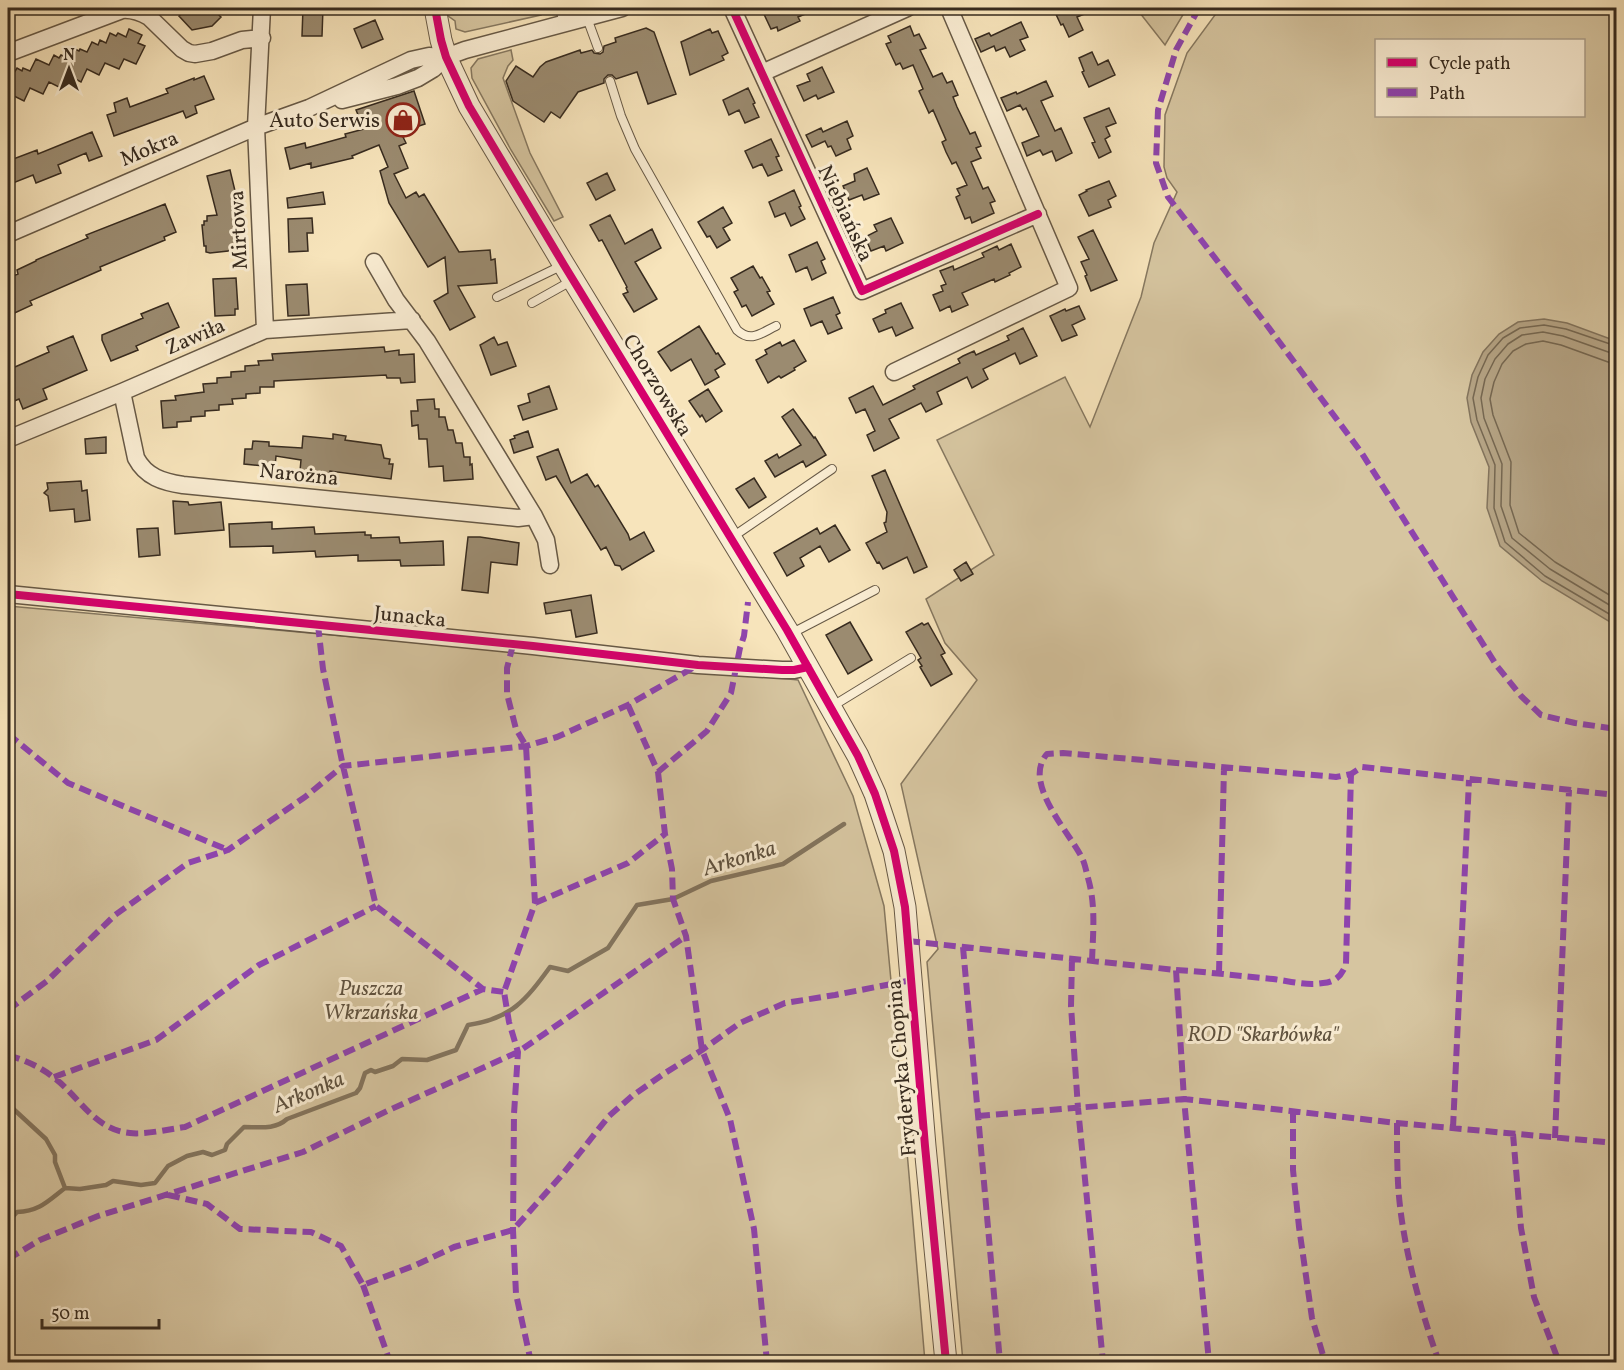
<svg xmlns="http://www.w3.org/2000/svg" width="1624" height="1370" viewBox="0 0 1624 1370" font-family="Vollkorn,serif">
<rect width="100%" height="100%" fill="#f7e4bb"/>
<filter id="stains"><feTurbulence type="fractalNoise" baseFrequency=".00333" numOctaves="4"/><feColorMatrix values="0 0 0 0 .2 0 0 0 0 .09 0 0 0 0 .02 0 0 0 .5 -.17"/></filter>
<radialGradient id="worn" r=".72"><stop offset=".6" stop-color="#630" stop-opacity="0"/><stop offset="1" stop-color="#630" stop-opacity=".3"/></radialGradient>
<path fill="#d6c5a0" stroke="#867860" stroke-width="1.5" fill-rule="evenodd" d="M443 8H544L545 11 541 15 465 32 456 29 455 21 444 13Z
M1136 8H1187L1165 45Z
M1219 8H1616V1362H963L927 962 938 949 901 784 977 680 945 643 926 599 994 555 937 440 1065 377 1090 427 1141 297 1154 243 1177 192 1167 178 1164 167 1165 115 1187 53 1218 11ZM1376 40H1584V116H1376Z
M511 50 513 60 508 66 503 78 530 153 563 217 554 221 511 150 472 78 471 68 478 59Z
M8 606 533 653 798 680 853 796 884 906 908 1163 925 1362H8Z"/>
<path fill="#b6a586" stroke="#83745d" stroke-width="1.5" d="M1544 319 1567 323 1616 341V628L1612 623 1542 581 1500 546 1487 508 1489 467 1471 422 1467 398 1472 375 1483 352 1499 334 1518 322Z"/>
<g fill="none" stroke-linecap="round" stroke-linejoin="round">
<path stroke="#766852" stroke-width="1.5" d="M1616 346 1566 329 1544 325 1520 328 1503 338 1488 355 1478 377 1473 398 1477 420 1495 465 1494 508 1505 542 1545 576 1616 618
M1616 354 1611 353 1563 336 1543 332 1522 335 1508 344 1495 359 1485 379 1481 398 1484 418 1502 464 1501 506 1512 538 1550 569 1616 609
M1616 363 1608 362 1561 345 1543 341 1526 344 1513 351 1502 364 1494 382 1490 399 1493 415 1511 462 1510 505 1519 533 1555 562 1616 599"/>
<path stroke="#83745d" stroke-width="4.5" d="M8 1104 46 1139 55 1155V1162L65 1188
M8 1222 17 1212C40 1211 48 1201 65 1188L80 1189 106 1185 113 1181 141 1185 155 1183 168 1166 187 1156 203 1152 212 1155 225 1150 227 1144 244 1127C259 1127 275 1130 287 1119L356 1093 360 1088 365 1073 371 1070 375 1072 393 1066 402 1059 427 1060 456 1050 468 1025C511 1019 526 1000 550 967L568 971 608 948 637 905 673 899 711 881 783 864 844 824"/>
</g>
<path fill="#9b8b70" stroke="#372b1f" stroke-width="1.5" d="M189 8H211L221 17 212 26 192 30 179 16Z
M303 8H323L322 36H302Z
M761 8H820L798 17 800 21 778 31 777 27 771 29Z
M1053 8H1099L1077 17 1083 30 1069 37 1063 24 1061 25Z
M375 20 383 39 362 48 354 29Z
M1021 22 1028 37 1020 40 1025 50 1010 57 1005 47 996 51 994 46 981 52 975 39 989 33 991 36Z
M910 26 914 36 919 34 926 48 920 50 933 77 942 73 947 83 952 81 958 95 953 97 957 107 970 134 975 132 981 146 976 148 981 158 971 162 983 189 988 187 995 201 990 203 994 213 972 223 970 217 965 219 956 197 960 195 957 189 967 185 956 162 952 164 946 152 942 142 946 140 933 110 929 113 919 91 923 89 913 65 903 69 900 63 896 65 886 44 891 42 888 36Z
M646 28 654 32 676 94 648 104 637 72 616 79 612 75H608L604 79V83L578 92 560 118 551 112 544 122 513 101 506 81 516 66 533 77 540 67 546 62 580 50 581 53 592 50 594 53 600 54 603 52 604 46 616 42 615 38Z
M129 29 142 35 138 43 145 46 136 64 124 59 119 69 105 63 99 75 87 69 81 82 68 75 61 88 49 82 43 94 30 88 24 101 8 93V76L11 78 17 68 22 71 23 68 30 71 36 59 49 65 54 55 59 58 61 55 68 58 73 48 79 51 80 49 87 52 92 42 98 45 100 40 106 43 110 33 116 36 118 33 126 37Z
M710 29 712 33 718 31 728 53 722 56 724 60 690 75 681 42Z
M1092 52 1098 65 1108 60 1115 75 1089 87 1082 72 1084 71 1079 58Z
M822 67 834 92 818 99 816 95 804 101 797 86 810 81 807 74Z
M204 76 214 99 195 106 197 113 186 118 183 111 114 136 107 115 116 112 114 103 127 98 130 107 168 93 166 89 194 78V80Z
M1046 81 1053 96 1041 101 1055 131 1061 128 1072 153 1056 161 1052 151 1043 155 1040 150 1027 156 1022 143 1039 136 1026 108 1023 110 1020 105 1007 111 1001 98 1016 92 1017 94Z
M748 88 755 103 753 104 759 117 745 123 739 110 729 115 723 100Z
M414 91 425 124 410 129 413 133 403 137 406 143 399 146 408 168 394 174 406 198 416 192 419 197 424 194 459 252 490 250 491 260 495 259 497 283 458 286 475 317 450 330 434 301 448 293 445 257 428 267 389 203 380 171 388 167 379 145 352 156 353 158 311 168V163L290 169 285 148 305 143 306 148 346 137 345 134 364 129 356 110Z
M1109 108 1116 123 1106 127 1110 136 1105 139 1111 152 1099 158 1092 143 1095 142 1084 118Z
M847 121 853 136 847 139 851 149 836 156 831 146 828 147 825 141 812 147 806 135 821 128 823 132Z
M92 132 102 156 89 161 86 153 58 165 61 173 36 183 33 175 8 185V161L37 150 38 154Z
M771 139 779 156 776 157 782 170 768 176 762 164 753 168 745 151Z
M867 168 879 194 864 200 862 195 849 200 843 186 855 181 854 174Z
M230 170 236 195 237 250 210 253 206 252V246H204L202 225H204V221H207V216L217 215 207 176Z
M607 173 615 190 596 200 587 183Z
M1109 181 1116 196 1108 200 1111 207 1089 216 1079 195 1087 191 1086 190Z
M794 190 801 206 799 207 805 219 791 226 785 213 775 217 769 202Z
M323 192 325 204 288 208 287 198Z
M165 204 176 232 164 237 165 240 100 267 101 270 30 301 32 305 8 316V278L18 274 17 270 36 261V260L88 238 86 235Z
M723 207 732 223 723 228 730 240 717 248 710 236 707 237 698 222Z
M610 215 625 244 652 229 661 248 635 262 657 299 634 312 623 294 628 292 626 288 627 287 602 240 599 241 590 225Z
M312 218 313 233H307L308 251 289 252 288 219Z
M891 218 903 243 886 251 884 246 871 251 865 237 877 231 874 225Z
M1093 230 1117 280 1091 291 1085 276 1087 275 1081 262 1089 259 1078 237Z
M817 242 825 259 821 261 826 273 812 280 807 267 796 272 789 255Z
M1011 244 1021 267 1009 273 1010 275 995 282 994 279 962 293 968 305 952 312 950 306 940 311 933 295 943 291 941 286 946 284 940 271 953 266 954 270 984 257 982 253 997 246 999 250Z
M753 266 760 278 762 277 770 291 767 292 774 304 752 316 746 305 742 307 738 299 734 292 738 290 731 278Z
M236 278 238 309H235V315L215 316 213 279Z
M307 284 309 315 288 316 286 285Z
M833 297 840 313 836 315 842 328 828 334 822 321 811 326 804 309Z
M168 303 179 327 136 346 138 350 111 361 102 340V335L143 318 141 314Z
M901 303 913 328 896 336 892 327 879 332 873 319 886 313 885 310Z
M1079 306 1085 319 1072 325 1077 335 1062 341 1050 316 1065 309 1066 311Z
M699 326 716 354 718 353 725 364 715 370 719 377 705 385 691 359 671 371 658 352Z
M1023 328 1037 356 1020 364 1015 353 983 369 988 379 972 388 967 377 937 392 942 404 926 412 921 403 889 419 899 438 874 451 867 435 875 431 865 409 856 413 849 398 873 386 883 405 915 389 913 386 960 363 958 359 963 356 974 351 976 355 1009 340 1007 336Z
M73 336 87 370 43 389 47 399 23 409 19 399 12 402 8 392V370L49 352 47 347Z
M494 337 498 345 507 342 516 366 491 375 480 345Z
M794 340 806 361 794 368 795 370 781 378 779 376 768 383 756 360 767 354 765 350 780 342 782 346Z
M384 347 385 352 399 350V355L414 354 415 382 401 383 400 378H387L386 375 274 381V387H260V393L246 394V398L232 399 233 404 219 405V410L205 411V416L191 417V421L177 422V427L163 428 161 401 176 400 175 396 204 392 203 384 217 383V378L231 377V372L245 371V366L259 365 258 361 273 360 272 354Z
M549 386 557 409 523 420 518 406 530 402 528 394Z
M708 389 722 411 706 422 702 415 700 417 689 401Z
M434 399 435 409H439V417H445L448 430H453L456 443H462L464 457H470V465L472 464 473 479 444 481 443 466 429 467 427 439H419L418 425 412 426 411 411H418L417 400Z
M793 409 814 438 815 437 826 455 806 467 803 461 775 477 765 461 777 454 779 458 801 445 782 417Z
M528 431 533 447 514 453 510 440 515 438 514 436Z
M333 434 346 436 345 440 381 445 384 458 390 459 389 464H393L391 479 330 471 329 474 300 471 301 460 276 456 275 467 244 464 245 449H252L253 441 269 442V446L302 448 303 436 333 439Z
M106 437V453L86 454 85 439Z
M558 449 571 483 587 474 595 487 598 485 628 534 630 540 644 532 654 551 622 570 620 566 615 565 606 547 601 550 556 476 546 480 537 457Z
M885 470 927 567 914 573 907 557 883 569 879 562 877 563 866 543 887 532 884 523 886 522 887 512 872 476Z
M754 478 766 497 749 508 736 489Z
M81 481 82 491 87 490 90 520 75 522 74 509 50 511 48 496 44 493 48 489 47 483Z
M173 501 188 502 189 505 221 502 224 530 175 534Z
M272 522V529L314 527 315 534 365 532V535H371V538L399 537 400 543 443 541 444 565 401 566 400 560 358 561V555L316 557 315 551 273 553V546L230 547 229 524Z
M835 525 850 550 829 562 820 546 800 558 804 566 787 576 774 553 817 528 820 534Z
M158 528 160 555 139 557 137 529Z
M468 537H480L519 543 517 565 491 562 488 593 462 590Z
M966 562 973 574 961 581 954 570Z
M591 595 597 633 576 637 571 610 546 614 544 603Z
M850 622 872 660 848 674 826 635Z
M922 623 924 625 928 623 945 653 941 655 952 674 931 686 920 667 922 666 918 660 921 658 906 632Z"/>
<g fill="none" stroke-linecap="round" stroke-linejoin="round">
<defs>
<path id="service" d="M559 8 565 23
M587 18 598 48
M610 81 621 116 635 149 737 330C751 343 761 333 776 326
M497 297 563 265
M532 303 573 280
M731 538 832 469
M798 630 875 590
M831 707 911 658"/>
<path id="minor" d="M262 8 256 127 265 330
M732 8 862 291 1038 214
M8 53 122 10C132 9 140 12 149 17L182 49 189 53 195 54 212 51 242 40 262 38
M762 73 907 8
M342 100 397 86 418 78 433 69 446 57 465 50 622 8
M8 234 256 127 309 108 411 60 429 56 446 57
M374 262 396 300 427 341 534 516 546 540 550 565
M894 372 1069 288 949 8
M122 392 136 458C146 477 163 482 183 485L518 518 534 516
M8 439 122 392 265 330 412 320
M8 594 533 646 698 665 782 670H794L808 667"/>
<path id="tertiary" d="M435 8 441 40 446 57 469 106 564 265 787 630 858 756 875 794 894 851 905 907 925 1146 946 1362"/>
</defs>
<use href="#service" stroke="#675946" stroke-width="10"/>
<use href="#minor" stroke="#675946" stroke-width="19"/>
<use href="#tertiary" stroke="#675946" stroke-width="23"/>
<use href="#service" stroke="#faedd3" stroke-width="8"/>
<use href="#minor" stroke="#faedd3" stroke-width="16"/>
<use href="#tertiary" stroke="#faedd3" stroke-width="21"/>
<path stroke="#8e44ad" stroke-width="6" stroke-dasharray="12 6" stroke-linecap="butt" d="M1199 8 1176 50 1158 110 1156 163 1168 197 1266 324 1361 452 1497 666 1521 696 1541 715 1575 723 1616 729
M318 625 323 669 343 766 376 906 483 989
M513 645 507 668V694L516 729 526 746 535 903 504 992 509 1022 518 1052 514 1114 513 1230 516 1294 531 1362
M628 705 658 772 665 834 672 869 673 899 686 936 702 1050 730 1119 754 1229 767 1362
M8 734 68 783 228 850
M658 772 707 731 731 693 740 648 744 636 748 602
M535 903 628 863 665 834
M908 941 1176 970 1184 1099 1397 1123 1616 1143
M963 947 1000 1362
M1072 959 1071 1006 1078 1108 1103 1362
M1092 961C1093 932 1096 906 1088 878 1086 871 1085 863 1081 856 1068 831 1022 782 1047 754L1063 753 1336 777 1351 774 1362 767 1616 795
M1176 970C1208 972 1240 976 1273 979 1289 981 1307 986 1323 983 1336 982 1342 975 1346 964L1351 774
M1219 973 1224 768
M8 1010 47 981 115 915 188 863 228 850 305 797 343 766 526 746 557 737 628 705 696 666
M8 1055C24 1060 39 1066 53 1077 79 1096 94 1130 130 1133 143 1135 171 1129 185 1127L483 989 504 992
M54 1077 156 1040 259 965 376 906
M1293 1111V1170L1299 1227 1312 1318 1325 1362
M978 1116 1184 1099 1209 1362
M1397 1123C1397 1143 1397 1163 1398 1183 1401 1240 1420 1309 1439 1362
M1453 1128 1469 780
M1513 1134 1521 1228 1534 1297 1559 1362
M1555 1138 1569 790
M168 1195 207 1204 240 1229 311 1232 341 1246 363 1285 416 1265 454 1247 513 1230 562 1175 609 1116 632 1096 665 1073 702 1050 740 1023 785 1003 835 995 912 980
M8 1259 40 1240 98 1216 303 1152 387 1111 518 1052 686 936
M363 1285 390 1362"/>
<defs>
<path id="cycleway" d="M435 8 441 40 446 57 469 106 564 265 787 630 858 756 875 794 894 851 905 907 925 1146 946 1362
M732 8 862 291 1038 214
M8 594 533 646 698 665 782 670H794L808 667"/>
</defs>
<use href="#cycleway" stroke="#faedd3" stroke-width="11"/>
<use href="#cycleway" stroke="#d6006c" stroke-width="8"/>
</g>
<defs>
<symbol id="shop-ring" viewBox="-11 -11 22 22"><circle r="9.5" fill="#faedd3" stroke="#8f2418" stroke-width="1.5"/><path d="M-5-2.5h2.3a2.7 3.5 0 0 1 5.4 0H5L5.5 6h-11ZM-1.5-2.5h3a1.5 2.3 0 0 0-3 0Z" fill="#8f2418"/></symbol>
</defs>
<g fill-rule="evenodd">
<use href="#shop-ring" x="384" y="101" width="38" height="38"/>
</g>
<g text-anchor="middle" stroke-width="6" stroke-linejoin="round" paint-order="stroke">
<g font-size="21" fill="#372b1f" stroke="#faedd3" text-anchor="end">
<text x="380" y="127">Auto Serwis</text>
</g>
<g font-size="21" fill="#372b1f" stroke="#faedd3">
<text transform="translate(149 148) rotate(-23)" y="7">Mokra</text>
<text transform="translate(846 213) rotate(65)" y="7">Niebiańska</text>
<text transform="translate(238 230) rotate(-93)" y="7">Mirtowa</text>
<text transform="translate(195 336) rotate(-23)" y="7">Zawiła</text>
<text transform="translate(658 385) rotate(59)" y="7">Chorzowska</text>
<text transform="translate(299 474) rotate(6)" y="7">Narożna</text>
<text transform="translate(410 616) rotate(6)" y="7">Junacka</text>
<text transform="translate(901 1068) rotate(-95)" y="7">Fryderyka Chopina</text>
</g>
<g font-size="21" font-style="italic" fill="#5f523f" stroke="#faedd3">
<text x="371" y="995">Puszcza<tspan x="371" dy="24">Wkrzańska</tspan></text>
<text x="1263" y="1041">ROD "Skarbówka"</text>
</g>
<g font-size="22" font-style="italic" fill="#5d503e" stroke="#faedd3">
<text transform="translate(739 857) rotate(-17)" y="8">Arkonka</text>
<text transform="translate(308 1091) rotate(-23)" y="8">Arkonka</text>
</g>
</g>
<rect width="1624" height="1370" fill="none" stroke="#f7e4bb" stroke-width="30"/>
<rect x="9" y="9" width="1606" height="1352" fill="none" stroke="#372b1f" stroke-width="3"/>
<rect x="15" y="15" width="1594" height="1340" fill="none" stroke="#372b1f" stroke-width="1.5"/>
<rect x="1375" y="39" width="210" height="78" fill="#faedd3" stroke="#ac9f8b" stroke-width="1.5"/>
<rect x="1387" y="58" width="30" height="9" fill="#d6006c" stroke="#ac9f8b" stroke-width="1.5"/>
<text x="1429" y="69" font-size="18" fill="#372b1f">Cycle path</text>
<rect x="1387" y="88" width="30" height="9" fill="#8e44ad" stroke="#ac9f8b" stroke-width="1.5"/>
<text x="1429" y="99" font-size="18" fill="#372b1f">Path</text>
<g transform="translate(69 69)" stroke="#faedd3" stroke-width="4.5" paint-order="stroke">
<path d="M0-4.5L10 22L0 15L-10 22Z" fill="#372b1f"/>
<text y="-9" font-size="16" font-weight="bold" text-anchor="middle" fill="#372b1f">N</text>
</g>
<path d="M42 1319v9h117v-9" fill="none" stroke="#372b1f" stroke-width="3"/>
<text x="51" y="1319" font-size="18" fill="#372b1f" stroke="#faedd3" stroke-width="4.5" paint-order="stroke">50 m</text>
<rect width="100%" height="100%" filter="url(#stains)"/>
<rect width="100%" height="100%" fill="url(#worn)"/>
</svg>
